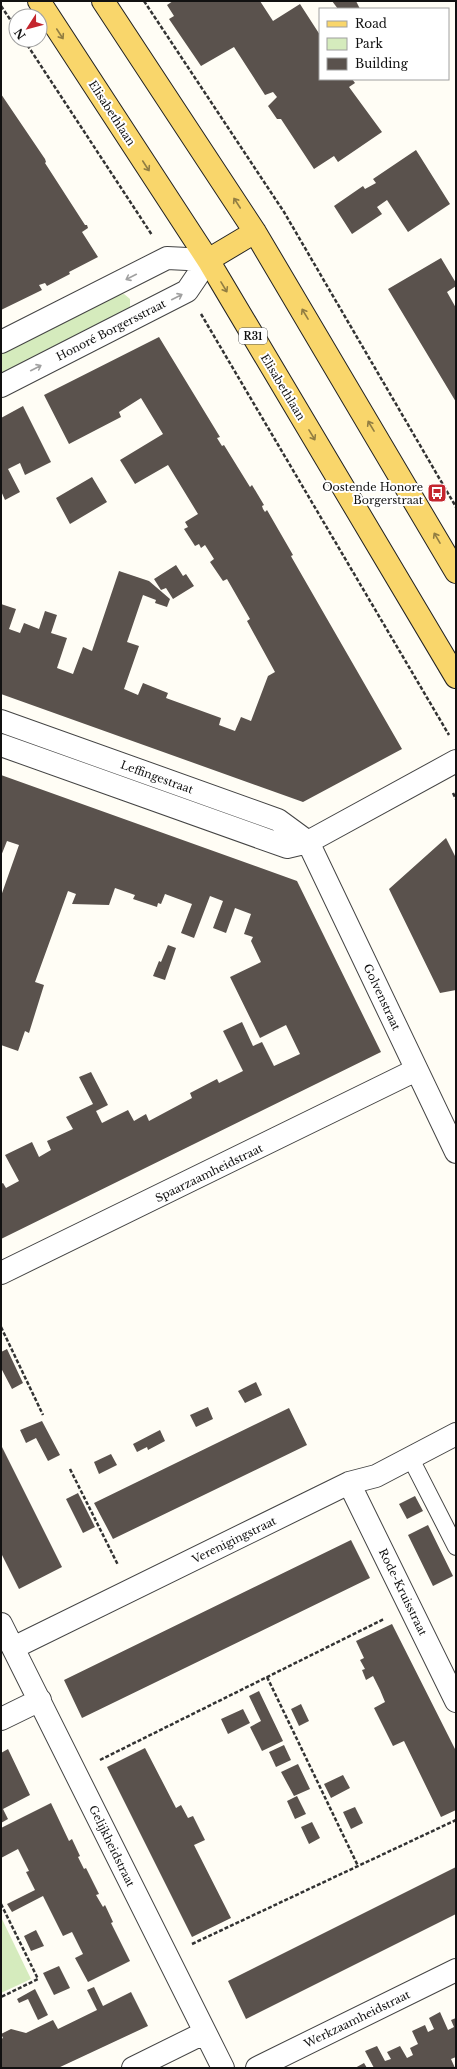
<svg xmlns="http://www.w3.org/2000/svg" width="457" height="2069" viewBox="0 0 457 2069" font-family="'Libre Baskerville',serif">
<rect width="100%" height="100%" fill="#fffdf5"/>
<path fill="#d5ebbd" d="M124 294 130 299V308L1 375V354L117 295Z
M1 1917 31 1979 1 1993Z"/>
<path fill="#5a524d" d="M173 1H260L273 21 300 4 320 35V79H352L355 83 349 87 382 132 338 162 334 156 314 169 281 119H277L268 106 277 97 273 92 265 95 234 47 201 66 169 19 174 16 167 5Z
M332 1H356L360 9H338Z
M1 94 45 159 46 162 45 163 85 225H87L88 228 82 232 98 257 69 272 70 274 47 286 45 283 39 285 42 290 1 310Z
M416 150 450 204 408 232 387 200 377 207 382 214 352 234 334 206 363 186 365 189 376 183 373 179Z
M441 258 456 283V286L447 292 456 308V402L388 289Z
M159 337 220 437 217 438 222 446 224 445 250 487 252 485 264 505 262 506 263 509 265 512 267 510 293 555 291 556 292 558 402 749 303 802 1 694V604L16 609 9 629 20 633 24 623 39 629 45 611 57 615 51 633 67 638 57 668 73 674 83 647 92 651 119 571 149 581 170 599 167 607 155 603 156 600 143 595 127 642 139 646 124 689 138 695 143 683 168 693 166 698 221 718 219 725 235 731 241 717 251 721 268 676 275 672 247 621 250 619 227 579 223 581 210 562 214 559 205 545 201 548 199 544 195 546 184 529 188 527 185 522 198 514 168 465 135 484 120 460 163 434 141 398 119 412 121 417 69 444 44 395Z
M23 406 51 462 25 475 20 463 8 469 20 492 5 500 1 491V418Z
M92 477 107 502 70 524 56 498Z
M176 565 183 576 186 574 194 586 173 599 166 588 161 590 154 579Z
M1 775 297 881 381 1052 1 1239V1184L3 1183 6 1188 19 1181 5 1155 32 1142 39 1157 51 1150 47 1141 73 1129 66 1117 93 1104 79 1077 91 1072 108 1105 96 1111 102 1123 128 1110 134 1121 146 1114 149 1121 192 1098 190 1093 217 1079 219 1083 243 1071 223 1031 242 1022 253 1046 262 1042 274 1066 300 1054 286 1025 260 1038 230 977 261 962 251 941 253 937 244 934 251 914 235 908 226 933 213 928 223 901 210 896 194 938 181 933 192 904 165 894 161 904 158 903 157 907 133 899 135 895 115 888 109 905 72 904 76 894 68 891 35 982 44 985 29 1033 25 1031 18 1051 1 1045V896L19 845 7 841 1 856Z
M446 838 456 858V990L440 993 389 889Z
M168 945 176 948 165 980 153 976 159 961 161 962Z
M7 1349 23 1383 12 1389 1 1368V1352Z
M256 1382 262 1395 245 1403 238 1391Z
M208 1407 213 1419 196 1427 190 1415Z
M289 1408 307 1445 113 1539 94 1503Z
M42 1421 60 1455 48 1461 36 1438 26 1443 20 1430Z
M160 1430 165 1441 148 1450 147 1447 137 1452 133 1444Z
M1 1445 62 1567 19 1589 1 1553Z
M111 1454 117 1465 99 1474 94 1462Z
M78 1493 95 1527 83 1533 66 1499Z
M415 1496 423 1511 407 1519 399 1504Z
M428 1525 453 1576 433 1586 408 1535Z
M351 1540 370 1578 82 1718 64 1680Z
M392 1624 456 1751V1810L441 1817 404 1741 393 1746 374 1708 385 1702 380 1690 373 1676 366 1680 362 1670 365 1669 360 1660 364 1658 356 1641Z
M259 1691 283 1741 262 1751 250 1727 261 1721 249 1696Z
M301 1704 309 1721 299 1726 291 1709Z
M243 1709 250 1723 228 1734 221 1719Z
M284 1745 291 1760 276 1767 269 1752Z
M145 1748 176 1808 181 1805 188 1818 193 1816 205 1840 194 1845 231 1918 192 1937 107 1767Z
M8 1749 30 1795 3 1809 8 1819 1 1823V1753Z
M298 1764 310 1789 294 1796 281 1772Z
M343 1775 350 1788 331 1798 324 1784Z
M297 1796 306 1814 295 1819 287 1801Z
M51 1803 69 1841 72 1839 80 1856 78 1857 84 1869 86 1868 99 1894 96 1895 103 1907 105 1905 113 1922 111 1923 130 1961 88 1982 75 1958 83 1954 72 1932 63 1936 43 1896 12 1912 7 1904 35 1890 26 1872 29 1871 18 1849 1 1858V1828Z
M355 1807 363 1823 351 1829 343 1812Z
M312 1822 320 1838 309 1844 301 1827Z
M456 1867V1914L246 2019 228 1981Z
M36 1930 44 1946 31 1951 24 1936Z
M59 1966 70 1988 54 1995 43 1973Z
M94 1987 103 2006 131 1992 148 2026 58 2068H1V2039L3 2038 1 2034 11 2029 26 2033 53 2020 58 2029 97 2010 87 1990Z
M35 1989 48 2015 38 2020 28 1999 19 2003 17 1999Z
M440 2012 448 2030 454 2027 451 2020 456 2018V2057L451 2059 455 2068H374L365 2051 377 2046 385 2061 391 2059 387 2052 400 2046 407 2058 413 2055 410 2048 418 2044 412 2031 425 2025 428 2032 434 2029 429 2018Z
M364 2063 367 2068H355Z"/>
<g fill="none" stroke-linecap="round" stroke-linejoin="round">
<defs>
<path id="lane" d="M411 1459 456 1547"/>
<path id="street" d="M1 342 167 258 208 260
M1 386 187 291 208 260
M1 721 278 820 308 842 287 847 1 745
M456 761 308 842 456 1152
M1 1273 416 1070
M349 1483 456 1701
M1 1624 223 2068
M13 1648 349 1483 376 1476 456 1434
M1 1719 40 1700
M133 2068 204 2033
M257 2068 456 1970"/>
<path id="primary" d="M39 1 208 260 456 677
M103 1 255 232 456 572
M208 260 255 232"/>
</defs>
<use href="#lane" stroke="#444" stroke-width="18"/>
<use href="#street" stroke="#444" stroke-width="24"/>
<use href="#primary" stroke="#222" stroke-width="24"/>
<path stroke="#333" stroke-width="2.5" stroke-dasharray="4 2" stroke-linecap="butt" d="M144 1 284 212 456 507
M1 6 16 28
M24 40 152 235
M201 314 449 735
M453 793 456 799
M1 1327 43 1415
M70 1469 118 1565
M267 1677 358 1866
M100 1760 384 1619
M1 1904 38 1979 1 1997
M192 1944 456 1820"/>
<use href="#lane" stroke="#fff" stroke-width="16"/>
<use href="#street" stroke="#fff" stroke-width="22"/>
<use href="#primary" stroke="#f9d66b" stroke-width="22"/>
</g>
<defs><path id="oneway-shaft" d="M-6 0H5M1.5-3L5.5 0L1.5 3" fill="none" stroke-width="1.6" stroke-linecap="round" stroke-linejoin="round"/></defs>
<g stroke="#917d42">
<use href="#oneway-shaft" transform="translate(60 34) rotate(57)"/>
<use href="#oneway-shaft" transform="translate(146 166) rotate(57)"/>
<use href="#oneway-shaft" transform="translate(237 203) rotate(-123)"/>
<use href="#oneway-shaft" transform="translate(224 287) rotate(59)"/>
<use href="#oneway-shaft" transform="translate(305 314) rotate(-121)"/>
<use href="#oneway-shaft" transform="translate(371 426) rotate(-121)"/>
<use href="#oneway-shaft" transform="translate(312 435) rotate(59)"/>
<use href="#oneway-shaft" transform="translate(437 538) rotate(-120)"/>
</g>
<g stroke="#a0a0a0">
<use href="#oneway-shaft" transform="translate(131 277) rotate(153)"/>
<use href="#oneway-shaft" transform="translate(177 297) rotate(-27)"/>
<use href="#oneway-shaft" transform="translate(36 368) rotate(-27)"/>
</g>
<defs>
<symbol id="bus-square" viewBox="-11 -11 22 22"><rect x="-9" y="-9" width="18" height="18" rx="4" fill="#c4262e" stroke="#fff"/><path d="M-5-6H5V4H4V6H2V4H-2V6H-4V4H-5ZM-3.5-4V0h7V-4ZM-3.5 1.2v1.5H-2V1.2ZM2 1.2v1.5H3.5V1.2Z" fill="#fff"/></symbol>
</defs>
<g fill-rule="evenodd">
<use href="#bus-square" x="426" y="482" width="22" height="22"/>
</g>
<g text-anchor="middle" stroke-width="4" stroke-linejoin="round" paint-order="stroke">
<rect fill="#fff" stroke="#585858" stroke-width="1" x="239" y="328" width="28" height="16" rx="3"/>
<g font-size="10" font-weight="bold" fill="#111">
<text x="253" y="340">R31</text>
</g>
<g font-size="11" fill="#111" stroke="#fff">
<text transform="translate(112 113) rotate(57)" y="4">Elisabethlaan</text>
<text transform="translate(111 330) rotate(-27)" y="4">Honoré Borgersstraat</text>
<text transform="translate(283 387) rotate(59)" y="4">Elisabethlaan</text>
<text transform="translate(157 777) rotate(20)" y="4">Leffingestraat</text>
<text transform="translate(382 997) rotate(65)" y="4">Golvenstraat</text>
<text transform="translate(209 1173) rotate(-26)" y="4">Spaarzaamheidstraat</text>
<text transform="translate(234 1540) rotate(-26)" y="4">Verenigingstraat</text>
<text transform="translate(403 1592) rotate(64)" y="4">Rode-Kruisstraat</text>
<text transform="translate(112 1846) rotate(64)" y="4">Gelijkheidstraat</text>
<text transform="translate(357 2019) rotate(-26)" y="4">Werkzaamheidstraat</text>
</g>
<g font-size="11" fill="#111" stroke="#fff" text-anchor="end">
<text x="423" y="491">Oostende Honore<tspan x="423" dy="13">Borgerstraat</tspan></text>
</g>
</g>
<rect width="457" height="2069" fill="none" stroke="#111111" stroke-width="4"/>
<rect x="319" y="8" width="130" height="72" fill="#ffffff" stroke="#a0a0a0"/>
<rect x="327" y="21" width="20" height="6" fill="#f9d66b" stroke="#a0a0a0"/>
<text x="355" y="28" font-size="12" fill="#111111">Road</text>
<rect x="327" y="38" width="20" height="12" fill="#d5ebbd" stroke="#a0a0a0"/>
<text x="355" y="48" font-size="12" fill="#111111">Park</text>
<rect x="327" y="58" width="20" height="12" fill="#5a524d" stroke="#a0a0a0"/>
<text x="355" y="68" font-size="12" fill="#111111">Building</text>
<g transform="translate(28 28) rotate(234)"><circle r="19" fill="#ffffff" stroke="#a0a0a0"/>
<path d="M0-3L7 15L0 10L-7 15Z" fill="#c4262e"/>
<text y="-6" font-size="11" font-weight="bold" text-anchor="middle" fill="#111111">N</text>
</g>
</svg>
